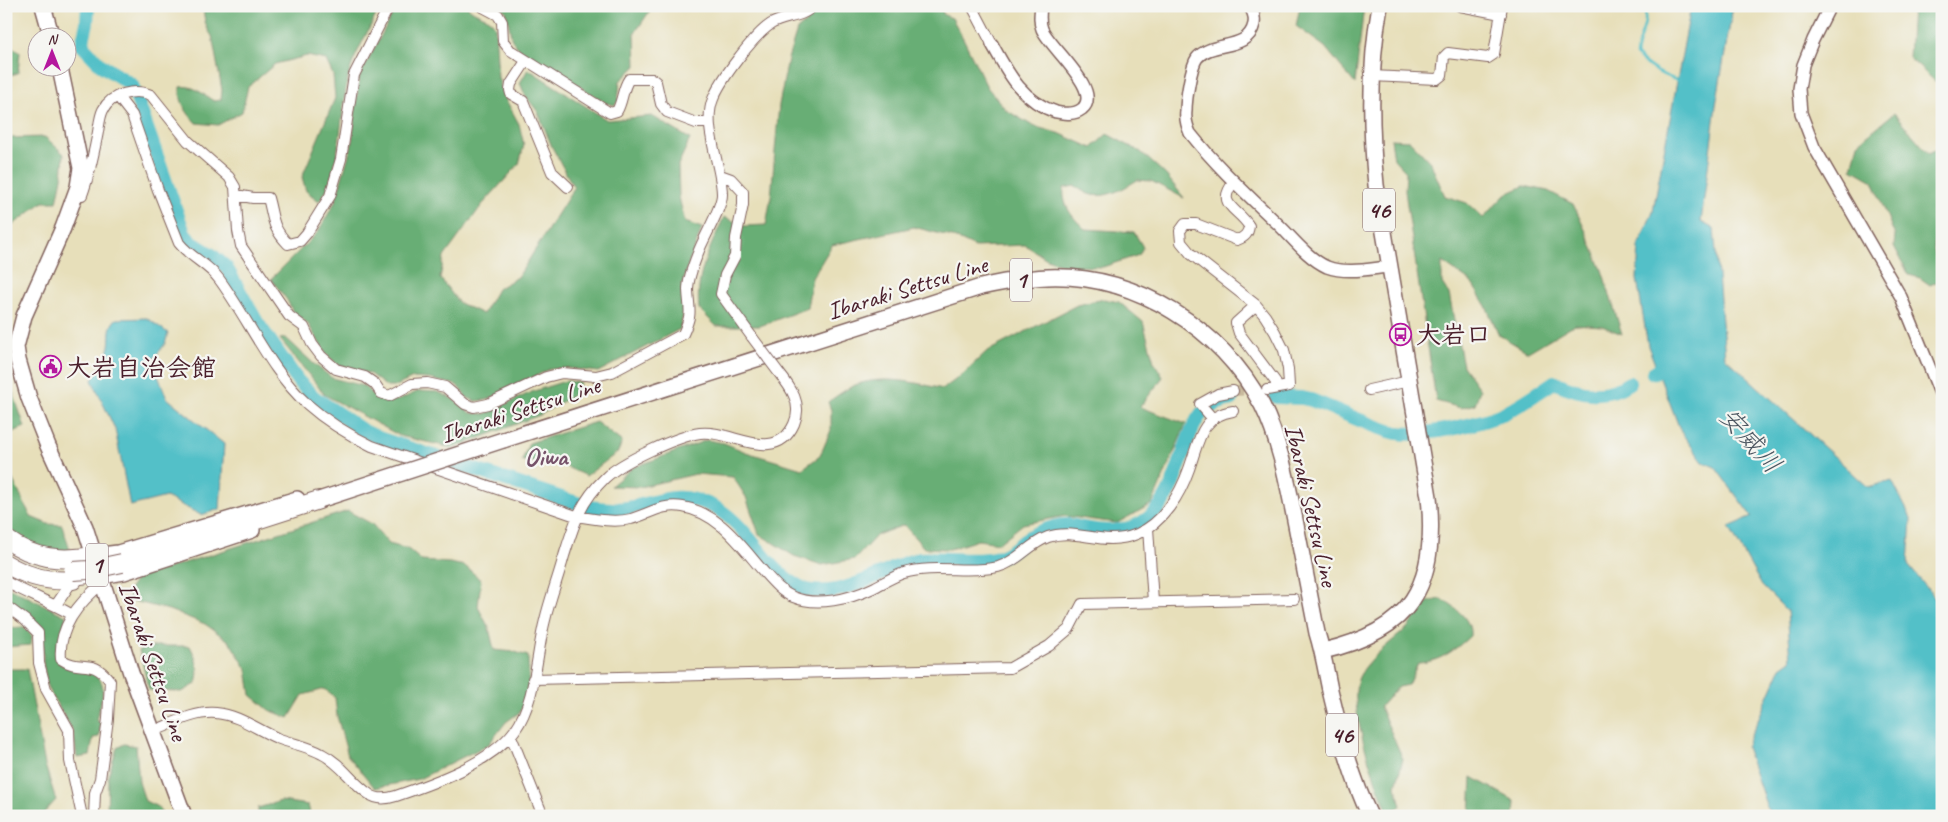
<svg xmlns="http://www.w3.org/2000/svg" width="1948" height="822" viewBox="0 0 1948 822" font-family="Caveat,'Klee One',sans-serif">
<rect width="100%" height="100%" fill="#f6f6f2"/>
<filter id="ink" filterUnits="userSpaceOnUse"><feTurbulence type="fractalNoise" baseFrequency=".02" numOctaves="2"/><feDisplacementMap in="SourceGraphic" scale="10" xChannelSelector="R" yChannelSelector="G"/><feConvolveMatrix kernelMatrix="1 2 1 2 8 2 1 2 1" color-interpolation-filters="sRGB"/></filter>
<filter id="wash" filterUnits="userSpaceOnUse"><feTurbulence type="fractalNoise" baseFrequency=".0096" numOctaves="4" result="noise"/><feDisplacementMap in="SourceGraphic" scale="20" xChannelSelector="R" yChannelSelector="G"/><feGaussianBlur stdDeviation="1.12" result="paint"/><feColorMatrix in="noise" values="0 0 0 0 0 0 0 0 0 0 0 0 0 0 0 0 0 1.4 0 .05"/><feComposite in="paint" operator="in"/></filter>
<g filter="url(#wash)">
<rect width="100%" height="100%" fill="#e7dfba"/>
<path fill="#68ae74" stroke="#596650" d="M203 6H364L376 15C368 32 351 61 348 78 341 107 340 182 319 201L306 191 302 177 335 98 333 75 326 60 307 56 275 64 248 87 242 112 218 125 196 123C186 112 179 102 180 87 194 84 203 95 214 101L221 100 222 90 212 36C205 27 204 18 203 6Z
M401 6H467C475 16 488 14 495 26L498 78 505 98 519 124 524 145 519 164 482 205 444 257 440 278 459 303 483 314 497 289 518 277 574 188 552 147 538 112 525 95 520 83 528 69 607 120 652 116 690 139 678 165 679 197 685 222 702 228 686 271 682 289 686 303 680 329 598 372 567 368 550 369 487 400 475 401 466 397 457 385 429 379 413 378 394 387H387L370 374 338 365 326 354 308 324 293 312 287 300 271 279 318 232 335 202 352 144 359 77 392 15Z
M498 6H653L635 33 636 66 620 81 618 101 615 105 606 103 518 48 512 40 506 11Z
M825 6H940L944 15 952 18 964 40 987 87 1006 110 1033 126 1061 134 1092 148 1107 134 1141 152 1166 175 1184 198 1151 181 1137 180C1125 188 1108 198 1092 195 1086 194 1080 189 1075 186L1064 188C1062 206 1073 218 1085 229L1134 232 1143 247 1139 255 1103 267 1066 266 1047 259 1025 245 975 247 956 238 914 227 832 245 812 278 807 308 760 326H716L699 309C695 275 710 248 724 217L745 226 766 225 771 197 779 105 788 59 797 30Z
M1300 6H1364L1355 84 1325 47 1296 26Z
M1912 6H1942V83H1937L1909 58Z
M6 44 20 52 18 73 6 76Z
M1894 113 1929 154 1942 146V222C1933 238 1929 251 1942 265V280L1930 285 1920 278 1909 275 1894 246 1895 236 1873 181 1852 169 1858 143Z
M45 137 64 154 62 178 57 202H43L9 228 6 227V138Z
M1391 139 1409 140 1430 162 1445 196 1467 203 1483 218 1506 194 1524 186 1548 191 1573 204 1587 234 1602 270 1622 334 1602 326 1575 324 1528 352 1499 335 1486 306 1471 282 1442 262V283L1449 294 1463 366 1480 390 1475 404 1461 408 1436 401 1405 191 1406 172 1394 159Z
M1104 299 1119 302 1143 322 1154 362 1163 377 1140 407 1186 424 1152 504 1117 523 1065 516 1023 524 999 543 978 540 950 549 924 548 904 525 877 535 855 559 822 565 794 556 759 534 746 497 733 477 696 474 640 487 611 486 632 468 707 440 724 443 746 452 802 469 820 456 831 430V410L828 402C837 396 848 387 858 384 886 375 917 383 943 389L963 374 986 352 1077 305Z
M286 338 314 364 332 378 364 386 373 395 388 401 399 400 419 391 438 392 453 399 471 413 484 414 534 391 565 381 580 382 577 393 540 415 453 448 400 436 325 395 280 339Z
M6 373 25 427 6 435Z
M596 422 622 442 618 452 586 476 562 465 522 461 529 443Z
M6 466 31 517 48 524 62 525 71 553 58 554 6 534Z
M348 511 372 524 389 544 408 549 422 561 450 563 465 566 481 580 478 607 489 628 494 650 515 652 528 656 529 693 520 712 506 722 489 744 419 779 375 788 348 756 337 716 335 698 325 689 303 695 289 718 269 710 251 695 247 669 229 641 205 624 169 610 129 600V590L137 578Z
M6 586 66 616 58 662C67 668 74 669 84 671 113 676 101 700 96 720L101 723 99 737 93 738 90 756 77 758 73 731 48 689 43 663V645L6 601Z
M1441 599C1454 607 1472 618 1470 636 1455 650 1440 662 1418 663L1408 685 1398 687 1380 707 1403 759 1396 786 1401 806 1389 813C1376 786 1346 704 1359 677 1367 660 1391 642 1405 630 1413 623 1417 610 1426 603 1429 601 1436 600 1441 599Z
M24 627 32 636 31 645 6 647V628Z
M156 646H190C197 660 200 669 196 684L182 692 149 690 139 650Z
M6 669H27L45 765 56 800 41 816H6Z
M124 744 136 746 139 782 145 801 160 808 162 816H107L108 776 117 748Z
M1472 777 1515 801 1514 816H1470Z
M281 801 308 805 311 816H258V808Z"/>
<path fill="#52c0c8" stroke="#4e707a" d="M1691 6H1733L1716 105 1701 222 1714 229 1725 357 1868 487 1892 481 1911 518 1908 565 1942 606V816H1770L1746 747 1781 667 1791 660 1787 611 1762 586 1729 527 1752 517 1715 467 1703 462 1681 432 1648 346 1637 279 1639 245 1653 211Z
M147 318 168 333 165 344 152 361 167 398 224 444 220 509 201 515 166 497 130 506 115 429 92 380C99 369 106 359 109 346 111 334 107 329 116 319Z"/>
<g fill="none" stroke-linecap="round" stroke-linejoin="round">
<path stroke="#52c0c8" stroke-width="2.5" d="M1645 6C1648 29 1638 35 1636 55 1649 68 1661 75 1679 81"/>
<path stroke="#52c0c8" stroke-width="14" d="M88 6 87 23 82 45 101 65 132 85 184 233 191 242 212 255 226 267 257 322 298 381 314 397 362 430 381 439 589 507C602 509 614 510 628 508 660 502 675 490 710 505 745 520 761 563 793 583 797 585 802 589 807 590 836 597 868 579 895 568 903 564 911 560 920 559 948 556 977 565 1004 555 1014 551 1021 543 1029 537 1039 532 1055 525 1066 525 1073 525 1081 528 1088 529 1105 532 1126 532 1141 523 1168 508 1177 472 1186 445 1190 434 1194 423 1201 414 1209 405 1221 402 1232 399
M1653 373 1672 361
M1276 397 1302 398 1311 400C1338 410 1365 424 1393 432 1418 439 1486 423 1508 411 1524 403 1539 392 1554 382 1579 393 1604 400 1629 383"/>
</g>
</g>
<g filter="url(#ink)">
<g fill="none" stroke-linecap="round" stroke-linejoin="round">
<path stroke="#c8b99d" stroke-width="10" stroke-dasharray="10 5" stroke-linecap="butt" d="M1233 391 1257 390"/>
<defs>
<path id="minor" d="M481 6 498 15 502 22 503 41 510 50 610 113 617 111C623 101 622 89 629 79H652L656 82 661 104 667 112 696 123H709
M972 6 992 44
M1460 6 1501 14
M526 61 511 84 510 90 511 94 523 101 552 172 568 187
M1371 76 1437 79 1442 75 1444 57 1448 53 1488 58 1494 54 1502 6
M118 97 132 115 158 190 179 243C191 258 208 264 219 279 248 318 271 372 307 404 326 421 349 435 372 446L576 516C594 519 613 523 631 519 649 514 663 503 683 507 719 513 741 546 763 571 772 581 781 592 793 597 817 607 850 599 873 588 883 583 894 576 904 573 935 564 968 574 998 567 1017 562 1029 544 1048 537 1077 527 1103 548 1137 534 1163 523 1180 495 1189 469 1199 442 1200 416 1233 411
M720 175 731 179 743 192V205L736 238 735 256 725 275 721 294 752 337
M1234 182C1215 205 1238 208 1249 226 1248 234 1245 237 1237 240L1196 224H1185L1180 231 1181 242 1191 254 1256 305 1265 316 1275 332 1284 350 1288 369 1289 386 1267 390
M82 195C89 176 93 157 97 137 99 129 99 118 103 110 111 94 135 88 151 95L188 141 229 177 235 187 238 231 241 246 289 316 304 327 312 344 321 356 336 369 365 377 375 384 381 393 389 396 412 384 427 383 445 387 465 404 474 407 488 404 546 377 562 373 596 376 612 372 683 334C693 312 689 311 688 290 688 278 694 263 698 253 703 238 723 207 722 193 721 164 702 126 713 99 721 79 753 36 771 24 784 16 802 18 813 6
M236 195 253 198H268C274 219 271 226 288 244L300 241 307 233 330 196 341 159 354 75 386 12 388 6
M1256 305 1236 323 1239 333 1275 381 1277 388
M1369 390 1409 381
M1213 419 1200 404 1218 394 1233 391
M1148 528 1153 602
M6 582C28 594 50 602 71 614
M56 605 73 580 96 577
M6 606 25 620 38 633 39 663 46 689 69 730 70 761 82 816
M533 679 1010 668 1049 646 1069 629 1082 604 1294 599
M152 732C172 724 194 711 216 713 239 715 256 729 277 738 292 744 308 746 322 754 342 764 352 783 369 794 377 800 387 799 396 796 434 783 491 763 515 730 536 701 536 654 545 620 550 599 558 578 564 556 574 524 580 502 605 478 621 462 678 436 700 433 731 429 775 466 794 424 803 404 791 388 779 373
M511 736 543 816
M94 816 95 793 100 779 108 719 110 681C91 656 81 673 61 659 58 627 79 602 103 583"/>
<path id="tertiary" d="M1249 6C1253 11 1255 18 1254 24 1248 52 1212 40 1197 58 1191 66 1186 99 1186 111 1185 118 1187 126 1190 133 1217 167 1250 197 1281 227 1294 240 1309 259 1327 267 1346 274 1369 269 1388 267
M1830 6 1813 40 1803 65 1799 89 1801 113 1814 147 1901 297 1942 398
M992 44C1008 73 1022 101 1056 112 1065 114 1074 115 1082 109 1104 91 1049 47 1042 29 1039 22 1040 14 1041 6"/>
<path id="primary" d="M43 6 52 38
M60 68 81 168 78 187 63 228 24 316 16 347 18 360 29 398 48 446 85 527 131 673 184 816
M503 440 981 287C1003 282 1025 278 1048 277 1136 274 1221 328 1262 405 1280 441 1288 485 1296 525 1303 561 1310 597 1317 633 1323 652 1326 671 1330 690 1340 732 1351 777 1370 816
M94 556 118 553 297 499
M101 576 124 572 252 530
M1323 651C1411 631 1438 586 1429 497L1376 185C1370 125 1369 66 1380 6"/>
<path id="motorway" d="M6 539C35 560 61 561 94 556
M122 563 319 500
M6 564C26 576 50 582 73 580"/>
</defs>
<use href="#minor" stroke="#81625d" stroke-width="12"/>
<use href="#tertiary" stroke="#81625d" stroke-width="14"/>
<use href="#primary" stroke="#81625d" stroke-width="18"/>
<use href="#motorway" stroke="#81625d" stroke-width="20"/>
<use href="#minor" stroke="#fff" stroke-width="10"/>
<use href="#tertiary" stroke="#fff" stroke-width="11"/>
<use href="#primary" stroke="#fff" stroke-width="15"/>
<use href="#motorway" stroke="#fff" stroke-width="18"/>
<defs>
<path id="minor-bridge" d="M752 337 779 373"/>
<path id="primary-bridge" d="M319 500 503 440"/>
<path id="motorway-bridge" d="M73 571 89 570 122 563"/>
</defs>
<use href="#minor-bridge" stroke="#81625d" stroke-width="12" stroke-linecap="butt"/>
<use href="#primary-bridge" stroke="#81625d" stroke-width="18" stroke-linecap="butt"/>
<use href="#motorway-bridge" stroke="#81625d" stroke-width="20" stroke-linecap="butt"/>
<use href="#minor-bridge" stroke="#fff" stroke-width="10"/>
<use href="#primary-bridge" stroke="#fff" stroke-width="15"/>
<use href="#motorway-bridge" stroke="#fff" stroke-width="18"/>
</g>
</g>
<defs>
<symbol id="bus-ring" viewBox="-11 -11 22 22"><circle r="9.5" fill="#f6f6f2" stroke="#b5179e" stroke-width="1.5"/><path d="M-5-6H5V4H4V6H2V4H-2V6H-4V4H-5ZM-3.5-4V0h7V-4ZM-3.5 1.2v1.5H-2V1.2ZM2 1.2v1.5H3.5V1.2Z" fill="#b5179e"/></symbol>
<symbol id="civic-ring" viewBox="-11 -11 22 22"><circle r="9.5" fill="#f6f6f2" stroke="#b5179e" stroke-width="1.5"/><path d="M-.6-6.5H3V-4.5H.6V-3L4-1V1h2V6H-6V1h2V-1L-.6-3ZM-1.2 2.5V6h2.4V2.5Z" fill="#b5179e"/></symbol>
</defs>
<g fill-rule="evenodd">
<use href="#bus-ring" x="1388" y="322" width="25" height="25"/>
<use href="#civic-ring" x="38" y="354" width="25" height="25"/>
</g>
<g text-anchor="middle" stroke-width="4.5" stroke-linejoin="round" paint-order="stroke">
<g fill="#f6f6f2" stroke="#7e6067" stroke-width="1">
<rect x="1363" y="188.5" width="32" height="43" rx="4"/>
<rect x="1010" y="258.5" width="22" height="43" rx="4"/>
<rect x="86" y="543.5" width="22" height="43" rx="4"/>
<rect x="1326" y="713.5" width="32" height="43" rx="4"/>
</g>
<g font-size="24" font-weight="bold" fill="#4a1f2b">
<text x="1379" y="218">46</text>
<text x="1021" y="288">1</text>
<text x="97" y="573">1</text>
<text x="1342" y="743">46</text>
</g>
<g font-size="25" fill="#4a1f2b" stroke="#f6f6f2">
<text transform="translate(907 287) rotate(-17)" y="9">Ibaraki Settsu Line</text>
<text transform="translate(520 409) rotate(-18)" y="9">Ibaraki Settsu Line</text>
<text transform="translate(1312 505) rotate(77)" y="9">Ibaraki Settsu Line</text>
<text transform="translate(154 661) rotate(71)" y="9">Ibaraki Settsu Line</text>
</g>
<g font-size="25" font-weight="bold" fill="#4a1f2b" stroke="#f6f6f2" text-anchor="start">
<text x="1416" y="343">大岩口</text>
<text x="66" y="376">大岩自治会館</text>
</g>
<g font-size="26" font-style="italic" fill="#4d5762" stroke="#f6f6f2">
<text transform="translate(1751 440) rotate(48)" y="9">安威川</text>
</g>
<g font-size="26" font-weight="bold" fill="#76526a" stroke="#f6f6f2">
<text x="546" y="465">Oiwa</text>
</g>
</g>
<rect width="1948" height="822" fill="none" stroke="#f6f6f2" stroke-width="25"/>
<g transform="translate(52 52)"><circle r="24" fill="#f6f6f2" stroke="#b1a0a2"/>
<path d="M0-4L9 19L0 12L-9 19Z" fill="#b5179e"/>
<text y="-8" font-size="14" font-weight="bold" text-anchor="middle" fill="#4a1f2b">N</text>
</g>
</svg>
